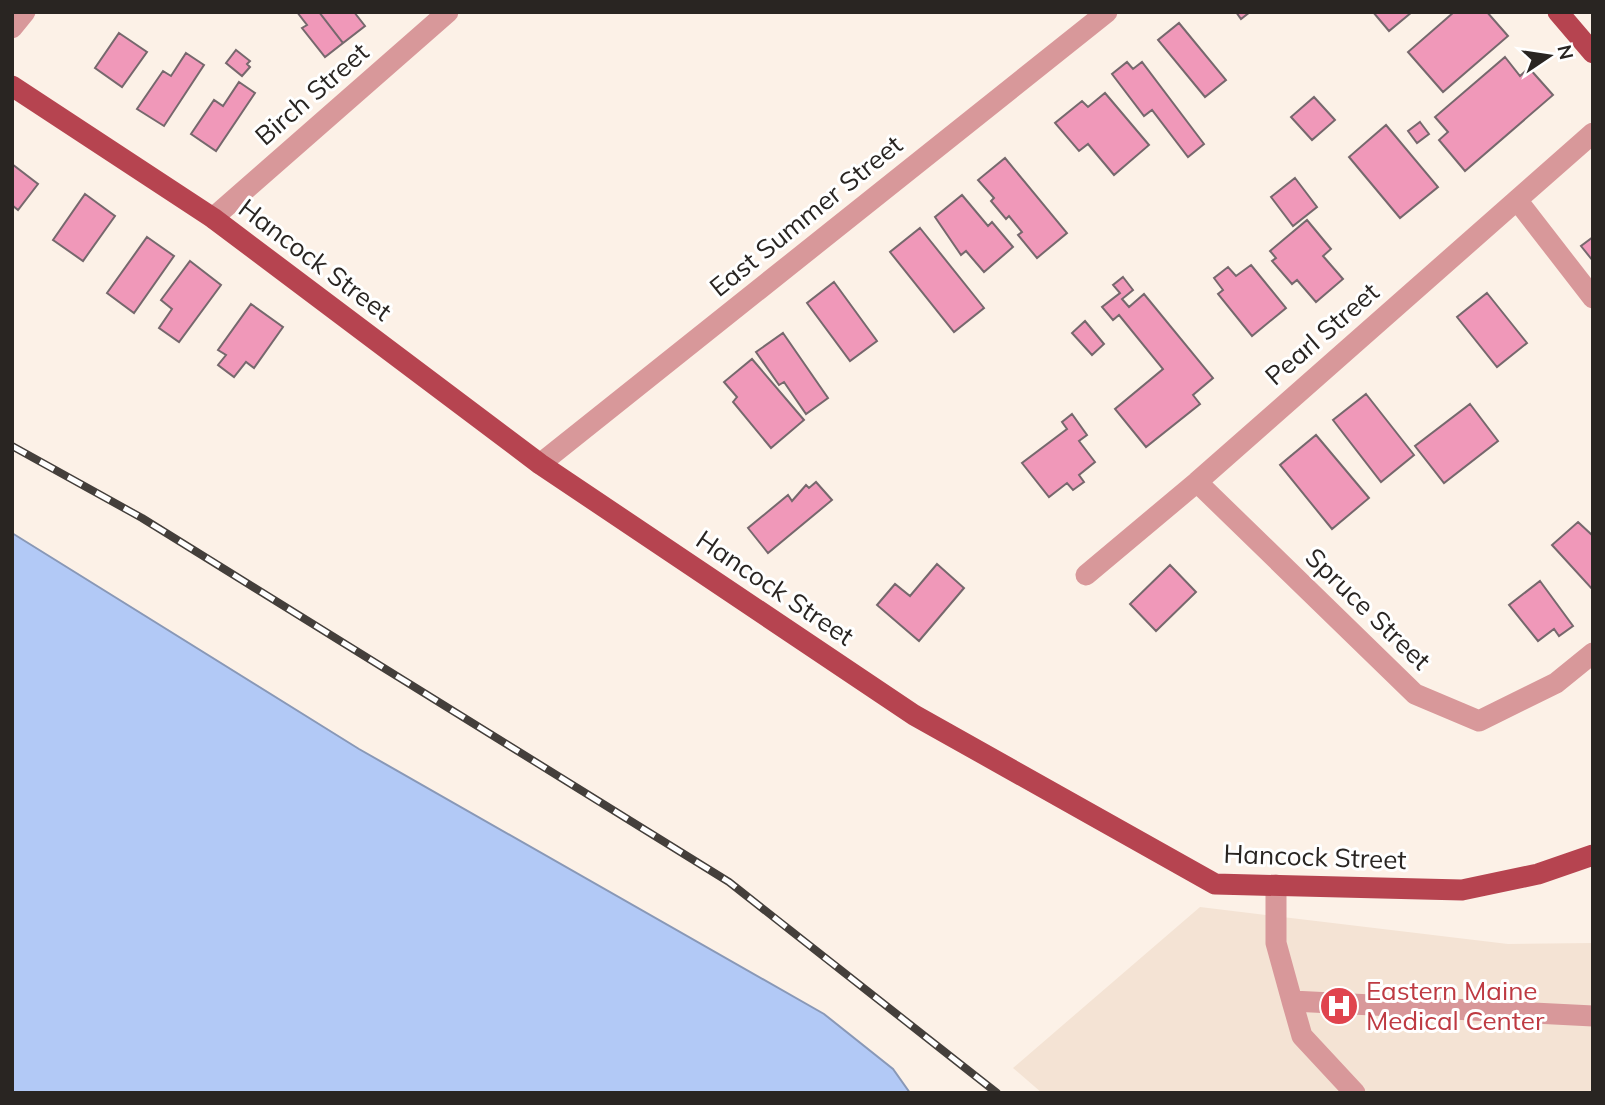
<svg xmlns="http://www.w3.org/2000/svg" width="1605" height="1105" viewBox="0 0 1605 1105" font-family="Mulish,sans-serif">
<rect width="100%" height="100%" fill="#fcf1e7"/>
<path fill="#f4e3d4" d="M1200 907 1508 944 1593 943V1093H1042L1013 1068Z"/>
<path fill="#b2c9f6" stroke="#8998b6" stroke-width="2" d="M12 533 359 749 824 1014 893 1069 910 1093H12Z"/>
<path fill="#f098b9" stroke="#76686d" stroke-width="2" d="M297 12H319L343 43 325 57 302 28 307 25Z
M319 12H354L365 26 343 43Z
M1236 12H1250L1241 19Z
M1373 12H1412L1389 31Z
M1454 12H1487L1508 36 1443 92 1408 52Z
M1179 23 1226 80 1205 97 1158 40Z
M119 33 147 52 122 87 95 68Z
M236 50 250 61 247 64 250 67 242 76 226 63Z
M186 53 204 65 164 126 137 109 163 71 171 76Z
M1505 57 1520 76 1529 68 1553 95 1465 171 1439 140 1448 132 1435 117Z
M1127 62 1133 69 1142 62 1204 144 1188 157 1152 110 1144 116 1112 74Z
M239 82 255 93 216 151 191 134 214 100 223 106Z
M1105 93 1149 145 1114 175 1088 144 1079 151 1055 123 1082 101 1088 107Z
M1314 97 1335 120 1312 140 1291 117Z
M1420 122 1429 134 1417 143 1408 131Z
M1386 125 1438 187 1400 218 1349 157Z
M1005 158 1067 233 1037 258 1018 235 1022 232 1009 216 1006 219 991 201 994 198 978 180Z
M12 164 38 184 18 210 12 205Z
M1295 178 1317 207 1293 226 1271 197Z
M85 194 115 216 83 261 53 240Z
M962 195 988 226 992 222 1013 247 984 272 966 251 961 255 935 217Z
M1307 220 1331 249 1323 256 1343 279 1316 302 1297 280 1292 284 1272 261 1276 258 1270 251Z
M920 228 984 308 954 332 890 252Z
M147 237 174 256 134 313 107 293Z
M1593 237V261L1581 246Z
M190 261 221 285 179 342 159 328 172 309 161 300Z
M1251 265 1286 308 1252 336 1218 294 1223 290 1214 278 1228 267 1236 276Z
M1123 277 1133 290 1122 299 1129 307 1144 294 1213 378 1193 395 1200 404 1146 447 1115 409 1163 369 1119 315 1113 320 1102 307 1120 293 1113 285Z
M834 282 877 341 850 361 807 303Z
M1487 293 1527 343 1497 367 1457 317Z
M251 304 283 327 254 368 246 362 234 377 218 365 226 355 218 350Z
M1085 321 1104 344 1092 355 1072 333Z
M783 333 828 398 806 414 784 382 779 385 756 352Z
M752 359 804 420 771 448 733 402 737 397 724 382Z
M1366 394 1414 455 1381 482 1333 420Z
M1470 404 1498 441 1444 483 1415 446Z
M1072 414 1087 435 1079 441 1095 462 1079 475 1084 482 1073 490 1067 483 1049 497 1022 463 1067 429 1062 422Z
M1316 435 1369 498 1332 529 1280 465Z
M816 482 832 500 768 553 748 528 788 495 792 501 806 485 809 488Z
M1578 522 1593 536V590L1552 545Z
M937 564 964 588 919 641 877 605 895 584 910 596Z
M1170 565 1196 592 1156 631 1130 604Z
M1540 581 1573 626 1559 636 1554 629 1538 641 1509 605Z"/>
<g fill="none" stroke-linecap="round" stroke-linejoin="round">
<path stroke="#d8989a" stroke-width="21" d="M12 28 25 12
M1517 200 1593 298
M213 218 448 12
M540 464 1107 12
M1197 482 1415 694 1479 721 1556 683 1593 653
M1086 575 1197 482 1593 133
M1276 885V943L1292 1001
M1355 1093 1302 1036 1292 1001 1593 1016"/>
<path stroke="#b64450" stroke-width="21" d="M1558 12 1593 53
M12 86 213 218 540 464 914 715 1215 884 1462 890 1538 874 1593 855"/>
<defs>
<path id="rail" d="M12 446 142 518 729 882 997 1093"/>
</defs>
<use href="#rail" stroke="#443f3b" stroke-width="8"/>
<use href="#rail" stroke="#fff" stroke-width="5" stroke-dasharray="16" stroke-linecap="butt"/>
</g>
<defs>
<symbol id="hospital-disc" viewBox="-11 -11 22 22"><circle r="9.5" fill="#e0444e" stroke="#fff"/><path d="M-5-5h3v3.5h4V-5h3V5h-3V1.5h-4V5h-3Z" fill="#fff"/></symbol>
</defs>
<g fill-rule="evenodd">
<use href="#hospital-disc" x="1317" y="984" width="44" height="44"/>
</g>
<g text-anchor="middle" stroke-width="6" stroke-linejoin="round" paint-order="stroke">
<g font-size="26" fill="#292522" stroke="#fff">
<text transform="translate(312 94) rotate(-41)" y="9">Birch Street</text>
<text transform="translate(806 216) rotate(-39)" y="9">East Summer Street</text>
<text transform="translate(315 260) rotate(37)" y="9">Hancock Street</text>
<text transform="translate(1322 334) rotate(-41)" y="9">Pearl Street</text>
<text transform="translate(775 588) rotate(34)" y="9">Hancock Street</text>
<text transform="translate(1368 609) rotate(44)" y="9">Spruce Street</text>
<text transform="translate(1315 857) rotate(2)" y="9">Hancock Street</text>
</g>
<g font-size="26" fill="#be3a42" stroke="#fff" text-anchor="start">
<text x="1366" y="1000">Eastern Maine<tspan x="1366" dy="30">Medical Center</tspan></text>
</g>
</g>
<rect width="1605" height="1105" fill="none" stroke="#292522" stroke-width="28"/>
<g transform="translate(1549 56) rotate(77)" stroke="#ffffff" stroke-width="5" paint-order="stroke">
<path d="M0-5L12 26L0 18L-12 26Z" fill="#292522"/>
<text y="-10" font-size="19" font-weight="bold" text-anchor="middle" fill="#292522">N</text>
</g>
</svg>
